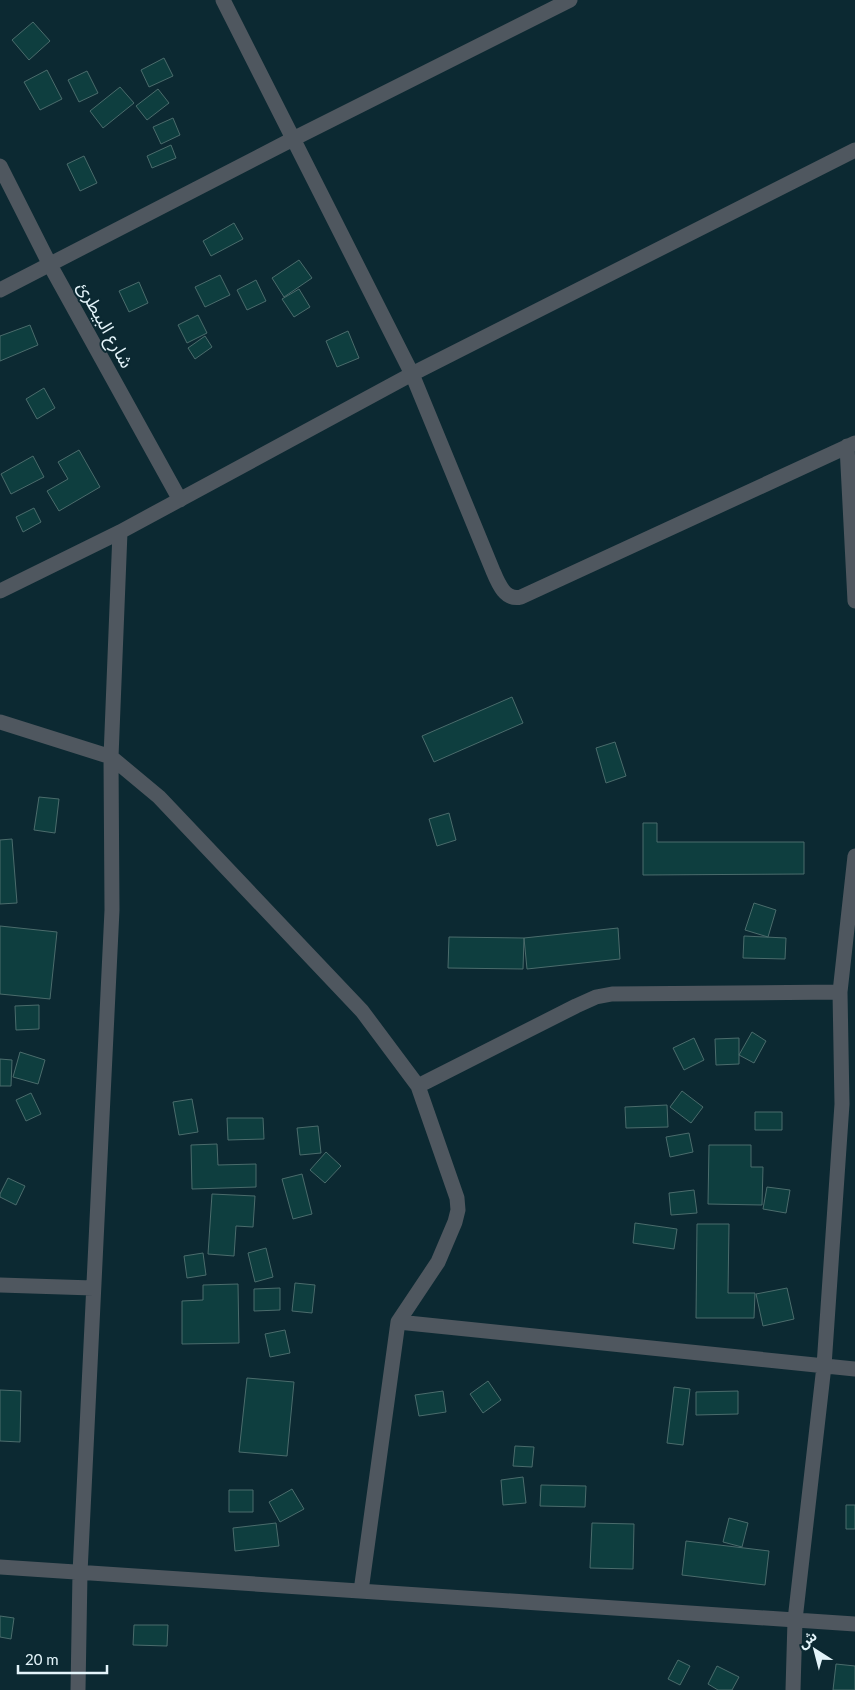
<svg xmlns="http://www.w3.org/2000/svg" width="855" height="1690" viewBox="0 0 855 1690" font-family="Lato,'Noto Sans Arabic',sans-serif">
<rect width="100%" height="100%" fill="#0c2932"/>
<path fill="#0e3e3f" stroke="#4b6c6c" d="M33 22 50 41 29 60 12 40Z
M164 58 173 76 149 87 141 70Z
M47 70 62 99 40 110 24 82Z
M87 71 98 93 79 102 68 80Z
M120 87 134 103 103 128 90 111Z
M158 89 169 103 147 120 136 106Z
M173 118 180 135 161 144 153 127Z
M171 145 176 158 152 168 147 156Z
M84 156 97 183 80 191 67 164Z
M234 223 243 239 211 256 203 241Z
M299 260 312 278 284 297 272 278Z
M220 275 230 295 205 307 195 287Z
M256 280 266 301 247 310 237 290Z
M139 282 148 303 129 312 119 291Z
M299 289 310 307 294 317 282 299Z
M198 315 207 333 187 343 178 325Z
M30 325 38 345 0 361V336Z
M348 331 359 358 337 367 326 341Z
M205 336 212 347 195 359 188 348Z
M44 388 55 408 37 419 26 399Z
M79 450 100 487 59 511 47 491 68 479 58 462Z
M33 456 44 477 11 494 1 474Z
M34 508 41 522 23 532 16 517Z
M512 697 523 723 434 762 422 736Z
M615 742 626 776 606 783 596 748Z
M39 797 59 799 55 833 34 830Z
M449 813 456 840 437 846 429 819Z
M643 823H657V842H804V874L643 875Z
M12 839 17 903 0 904V840Z
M754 903 776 910 768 937 745 930Z
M0 926 57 932 50 999 0 994Z
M618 928 620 959 527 969 524 938Z
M744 936 786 938 785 959 743 958Z
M449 937 524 938 523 969 448 968Z
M39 1005V1029L16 1030 15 1006Z
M752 1032 766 1041 754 1063 739 1055Z
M694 1038 704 1060 684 1070 673 1048Z
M739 1038V1064L716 1065 715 1039Z
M20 1052 45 1060 38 1084 13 1077Z
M0 1059 12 1060 11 1086H0Z
M682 1091 703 1107 691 1123 670 1107Z
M31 1093 41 1114 26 1121 16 1100Z
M192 1099 198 1132 179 1135 173 1102Z
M667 1105 668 1127 626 1128 625 1107Z
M755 1112H782V1130H755Z
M227 1118H263L264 1139 228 1140Z
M318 1126 321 1153 300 1155 297 1128Z
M689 1133 693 1152 670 1157 666 1137Z
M217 1144 218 1165 256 1164V1187L192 1189 191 1145Z
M709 1145H751V1167H763L762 1205 708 1204Z
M326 1152 341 1166 325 1183 310 1170Z
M302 1174 312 1214 293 1219 282 1179Z
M8 1178 25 1186 16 1205 0 1197V1194Z
M767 1187 790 1190 786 1213 763 1209Z
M694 1190 697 1213 671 1215 669 1193Z
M212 1194 255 1196 253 1227 236 1226 234 1256 208 1254Z
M635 1223 677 1229 674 1249 633 1243Z
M697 1224H729L728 1293H755L754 1318H696Z
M266 1248 273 1277 255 1282 248 1253Z
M203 1253 206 1275 187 1278 184 1256Z
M295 1283 315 1285 312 1313 292 1311Z
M238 1284 239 1343 182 1344V1301L203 1300V1285Z
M280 1288V1310L254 1311V1289Z
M787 1288 794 1319 763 1326 756 1294Z
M285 1330 290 1353 270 1357 265 1334Z
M247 1378 294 1382 287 1456 239 1452Z
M488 1381 501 1400 483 1413 470 1394Z
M674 1387 690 1389 683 1445 667 1443Z
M0 1390 21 1391 20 1442 0 1441Z
M443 1391 446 1412 419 1416 415 1395Z
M738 1391V1414L696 1415V1392Z
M515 1446 534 1447 532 1467 513 1466Z
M523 1477 526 1503 503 1505 501 1480Z
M541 1485 586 1486 585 1507 540 1506Z
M292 1489 304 1509 280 1522 269 1502Z
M229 1490H253V1512H229Z
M846 1505H855V1529H846Z
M729 1518 748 1523 742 1547 723 1542Z
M276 1523 279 1546 235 1551 233 1528Z
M592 1523 634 1524 633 1569 590 1568Z
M686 1541 769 1551 765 1585 682 1575Z
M0 1616 14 1618 11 1639 0 1637Z
M134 1625H168L167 1646 133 1645Z
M678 1660 690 1666 680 1685 668 1679Z
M836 1664 855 1666V1690H833Z
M717 1666 739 1677 732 1690H718L708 1684Z"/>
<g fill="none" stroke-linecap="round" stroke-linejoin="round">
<path stroke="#4f575f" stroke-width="15" d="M223 0 412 374 493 571C498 583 505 601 521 597L855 443
M0 166 50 265 180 500
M0 290 293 139 570 0
M847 446 855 601
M0 591 120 532 412 374 855 150
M0 722 111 757 159 797 362 1011 418 1086 457 1198 458 1210 455 1222 438 1262 398 1322 361 1591
M418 1086 576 1006 596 997 612 994 840 992
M0 1285 93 1288
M398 1322 855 1369
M0 1567 855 1624
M78 1690 80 1573 112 910 111 757 120 532
M793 1690 795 1620 824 1366 842 1104 840 992 855 856"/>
</g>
<g text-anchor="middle" stroke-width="4" stroke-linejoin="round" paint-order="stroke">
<g font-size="18" fill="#e4f4fa" stroke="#0c2932">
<text transform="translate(105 325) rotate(61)" y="6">شارع البيطرئ</text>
</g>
</g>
<g transform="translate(815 1650) rotate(324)" stroke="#0c2932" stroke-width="4" paint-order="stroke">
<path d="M0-4L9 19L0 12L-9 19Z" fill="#e4f4fa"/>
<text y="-8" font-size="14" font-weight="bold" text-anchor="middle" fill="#e4f4fa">ش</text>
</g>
<path d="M18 1665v8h89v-8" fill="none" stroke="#e4f4fa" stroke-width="2.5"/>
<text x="25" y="1665" font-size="15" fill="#e4f4fa" stroke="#0c2932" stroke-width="4" paint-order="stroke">20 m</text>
</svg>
